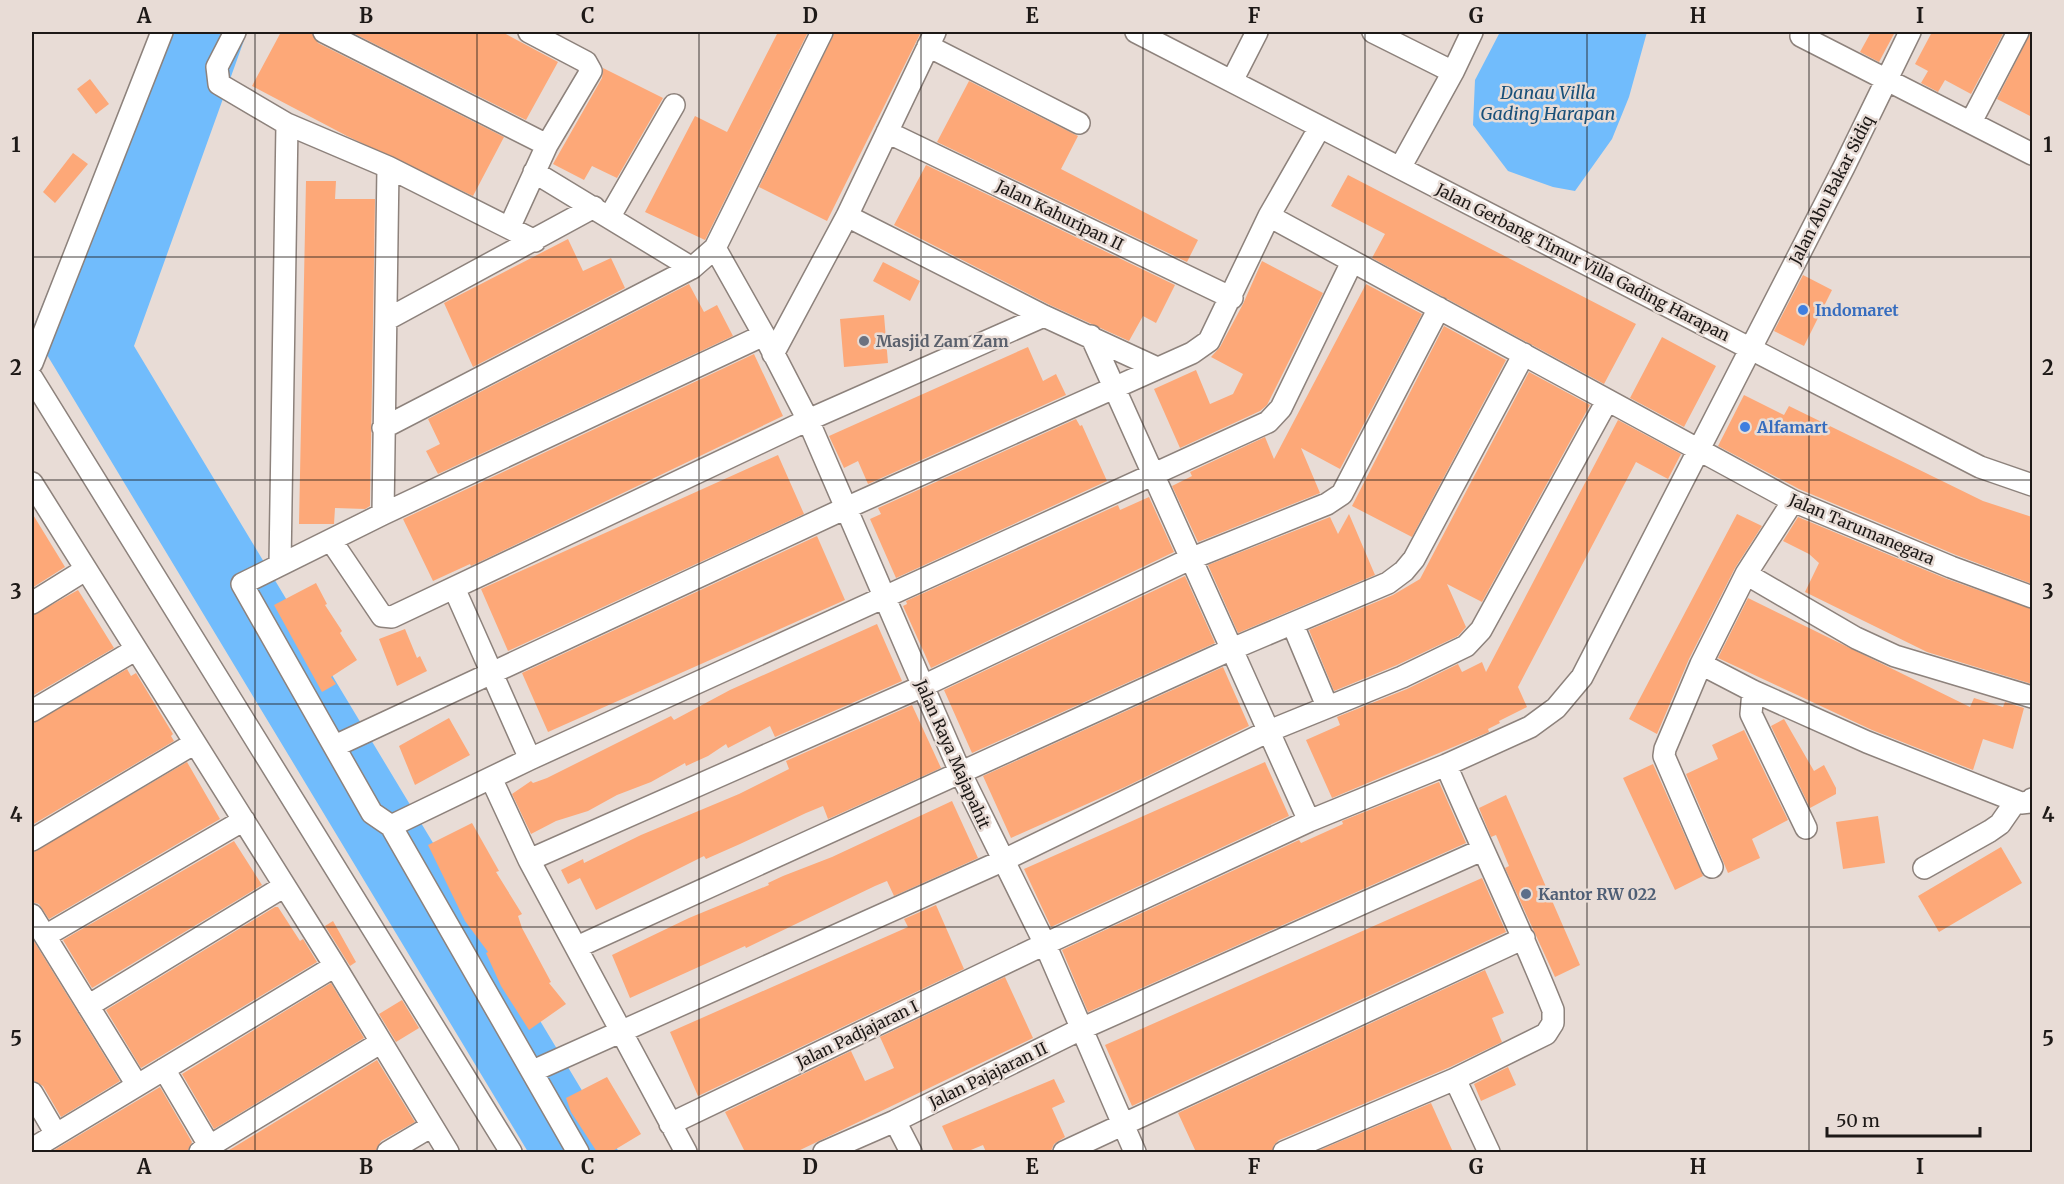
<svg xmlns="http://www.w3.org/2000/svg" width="2064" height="1184" viewBox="0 0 2064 1184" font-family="Merriweather,serif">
<rect width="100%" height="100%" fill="#e8dcd6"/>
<path fill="#71bcfc" d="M154 32H247L134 346 619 1152H528L32 330Z
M1500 32H1647L1629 97 1612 139 1575 191 1553 187 1508 171 1473 125 1475 80Z"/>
<path fill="#fda878" d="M281 32H311L318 43 504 137 473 196 347 136 252 86Z
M351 32H502L558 62 526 120Z
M778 32H808L705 240 645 212 695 116 727 132Z
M835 32H921L827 221 759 187Z
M1871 32H1895L1879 62 1860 52Z
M1932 32H2004L1971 94 1945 80 1938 92 1921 83 1928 71 1915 64Z
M2031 32H2032V117L1997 99Z
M603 68 663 98 617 178 592 166 584 180 553 164 602 78Z
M90 79 109 104 96 114 77 89Z
M969 81 1078 136 1061 169 1198 240 1187 262 937 142Z
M73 153 88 164 55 203 43 192Z
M926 165 1175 285 1156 323 1143 316 1129 341 1050 305 894 225Z
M1348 175 1636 324 1604 384 1372 258 1385 234 1331 206Z
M306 181H336L335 199H375L370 506 365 509 335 508 334 524H299Z
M568 239 583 271 611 258 625 288 473 367 444 303Z
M1262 261 1323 293 1267 405 1260 411 1180 448 1154 389 1196 370 1210 404 1233 394 1243 374 1211 357 1220 347 1243 304Z
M883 262 920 281 910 301 873 281Z
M1803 275 1832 290 1804 346 1774 331Z
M689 284 704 312 717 305 733 336 438 474 426 451 440 444 428 419Z
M1366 284 1422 314 1340 469 1301 448 1320 493 1198 542 1172 486 1192 476 1190 472 1265 437 1274 459Z
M884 315 888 363 844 367 840 319Z
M1444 326 1506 360 1412 537 1352 506Z
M1662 337 1716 366 1684 427 1630 398Z
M1028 347 1043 381 1056 374 1066 395 868 484 858 461 844 468 829 436Z
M754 354 783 416 471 566 470 564 433 581 403 519Z
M1529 372 1590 405 1482 602 1447 584 1466 627 1458 636 1397 665 1334 691 1309 630 1393 595 1420 579Z
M1744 395 1784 415 1789 406 1983 501 2032 517V584L1956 555 1799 489 1718 446Z
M1076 419 1080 426 1082 425 1107 481 896 578 870 519 881 514 878 508Z
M1618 420 1681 454 1668 479 1636 462 1518 687 1527 707 1499 721 1500 723 1488 729 1489 732 1332 798 1306 740 1340 725 1337 717 1407 689 1458 664 1462 672 1482 662 1486 672Z
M778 455 804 514 508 651 481 589Z
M1149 497 1174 552 931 668 903 606 907 604 906 601 1118 505 1120 510Z
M32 513 65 567 32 588Z
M1349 514 1375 575 1238 633 1208 565 1330 517 1338 534Z
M1737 514 1762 526 1735 568 1689 659 1657 734 1629 719Z
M1798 517 1947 579 2032 609V684L1927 652 1805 592 1819 563 1809 554 1783 541Z
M817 536 845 600 548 732 522 673Z
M1185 576 1215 643 972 753 944 690Z
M316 583 327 604 325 605 342 631 340 633 357 660 331 677 336 684 322 692 274 605Z
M78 590 114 648 32 696V616Z
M1748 598 1970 707 1974 698 2003 707 2005 702 2024 708 2013 749 1983 739 1973 770 1872 730 1718 658Z
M877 624 902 681 775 737 770 726 728 748 726 744 708 756 686 766 685 763 651 782 617 795 588 811 556 821 531 834 512 794 531 781 533 783 547 778 671 716 674 720 730 690Z
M405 629 417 658 420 656 427 671 397 686 379 639Z
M1223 667 1249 726 1125 787 1011 838 983 776Z
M127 669 131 676 136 673 173 734 171 736 174 741 32 825V724Z
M912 705 941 768 828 819 823 806 806 813 740 844 706 859 704 856 596 910 580 878 568 884 561 870 583 859 584 863 641 835 739 794 789 769 786 761Z
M449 718 470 755 415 785 399 746Z
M1784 719 1814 771 1824 765 1836 788V794L1810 808 1771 726Z
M1744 730 1788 820 1752 839 1760 858 1728 873 1686 774 1718 759 1712 745Z
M187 762 220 819 49 919 39 904 32 902V853Z
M1265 762 1289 816 1051 927 1024 869Z
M1653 764 1703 876 1675 890 1623 778Z
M1439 782 1466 843 1088 1012 1062 950 1299 840 1301 843 1343 824 1342 821Z
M1506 795 1580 965 1555 977 1505 868 1509 866 1496 835 1491 837 1479 808Z
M952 801 978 858 894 896 887 881 875 886 746 948 745 946 630 998 612 955 689 918 769 885 768 883 783 876 832 857Z
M1878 816 1885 863 1843 869 1836 822Z
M472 823 499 871 496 872 522 914 518 916 522 928 551 982 549 983 566 1004 529 1030 501 986 486 953 488 952 465 921 428 845Z
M234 841 262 885 92 988 63 940Z
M2001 847 2022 883 1939 932 1918 896Z
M1482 878 1506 932 1132 1106 1105 1045Z
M936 905 964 969 698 1096 670 1032 908 927 904 919Z
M275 907H278L300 941 303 939 317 962 141 1068 106 1010Z
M333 921 356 962 350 966 325 926Z
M32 938 120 1081 61 1117 43 1086 32 1080Z
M1485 970 1504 1013 1492 1018 1502 1042 1450 1067 1279 1140 1274 1145 1272 1152H1196L1178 1113Z
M1005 977 1033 1038 796 1152H745L725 1112 851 1051 865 1081 894 1068 880 1037Z
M331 983 364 1038 214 1129 182 1074Z
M402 1000 419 1028 396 1042 379 1014Z
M377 1060 415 1122 381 1141 375 1152H226Z
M1508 1067 1516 1085 1481 1101 1474 1084Z
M607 1077 641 1134 611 1152H597L571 1112 566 1098Z
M1054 1079 1065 1102 1052 1108 1065 1137 1054 1144 1051 1151 986 1152 983 1145 966 1152H954L942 1126Z
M160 1087 192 1142 187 1152H51Z
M1431 1103 1453 1152H1315Z"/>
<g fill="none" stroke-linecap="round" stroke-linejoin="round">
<defs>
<path id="minor" d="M235 32 217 67 219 84 287 124 388 167 535 241
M324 32 547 145
M1136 32 1980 467 2032 485
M1373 32 1453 72 1400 168
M1803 32 1801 36 2032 154
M928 46 1079 123
M1453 72 1472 32
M1232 81 1257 32
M1971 122 2018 32
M887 132 1232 298
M534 172 692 268 715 248 764 335 808 420 961 774 1045 944 1135 1152
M610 216 674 105
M847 216 1044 316 1157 368
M1269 216 1793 501 1951 567 2032 597
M510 226 547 145 591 71 586 62 529 32
M715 248 822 32
M386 320 594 207
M1091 336 1309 821
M773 354 847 216 935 32
M32 363 162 32
M32 378 511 1152
M383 428 692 268
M32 483 335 966 448 1152
M383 514 388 167
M332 542 382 616 392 617 808 420 1044 316
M280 565 287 124
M1746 574 1856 638 1895 656 2032 697
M454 588 530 759
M32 603 85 570
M1293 625 1327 706
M1701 664 1753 691 1867 742 2021 803 2030 802 2032 799
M1753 691 1751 714 1806 828
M32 711 135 650
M335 746 846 508 1192 353 1209 341 1269 216 1320 127
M491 778 529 860 686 1152
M391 826 530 759 1268 422 1281 408 1352 262
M32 840 195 743
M529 860 923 686 1190 559 1327 504 1342 494 1439 308
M1712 867 1664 756 1665 749 1701 664 1746 574 1793 501
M1924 868 1990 831 2000 824 2016 801
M32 915 137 1085
M45 936 244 820
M577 947 1232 649 1388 583 1404 571 1414 559 1524 354
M88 1006 283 887
M164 1069 213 1152
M533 1071 1002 861 1269 731 1402 677 1466 646 1481 630 1607 401
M1455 1079 1489 1152
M32 1093 56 1134
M895 1121 911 1152
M670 1124 1045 944 1309 821 1446 765 1530 727 1556 708 1582 677 1844 167 1910 32
M32 1149 335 966
M200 1152 380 1043
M388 1152 432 1126
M578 1152 391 826 372 813 242 584 383 514 764 335
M824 1152 895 1121 1081 1029 1482 850
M1064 1152 1524 938
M1284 1152 1455 1079 1546 1034 1553 1023V1010C1520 927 1481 847 1446 765"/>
</defs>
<use href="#minor" stroke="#8d827c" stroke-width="24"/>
<use href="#minor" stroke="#fff" stroke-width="21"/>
</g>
<path fill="none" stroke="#1d1917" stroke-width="1.5" stroke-opacity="0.55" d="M255 32V1152M477 32V1152M699 32V1152M921 32V1152M1143 32V1152M1365 32V1152M1587 32V1152M1809 32V1152M32 257H2032M32 480H2032M32 704H2032M32 927H2032"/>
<g fill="#3f7fe0" stroke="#e8dcd6" stroke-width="2">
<circle cx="1803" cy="310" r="6"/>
<circle cx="1745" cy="427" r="6"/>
</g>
<circle fill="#6b7280" stroke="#e8dcd6" stroke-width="2" cx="864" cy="341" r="6"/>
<circle fill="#5c6f8a" stroke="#e8dcd6" stroke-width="2" cx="1526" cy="894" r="6"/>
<g text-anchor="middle" stroke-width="5" stroke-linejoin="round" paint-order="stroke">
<g font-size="16" fill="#1d1917" stroke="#e8dcd6">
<text transform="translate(1831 190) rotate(-63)" y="6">Jalan Abu Bakar Sidiq</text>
<text transform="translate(1060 215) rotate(26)" y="6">Jalan Kahuripan II</text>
<text transform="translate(1583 262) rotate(27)" y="6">Jalan Gerbang Timur Villa Gading Harapan</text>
<text transform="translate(1862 529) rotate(23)" y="6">Jalan Tarumanegara</text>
<text transform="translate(953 754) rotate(66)" y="6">Jalan Raya Majapahit</text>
<text transform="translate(857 1034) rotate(-26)" y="6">Jalan Padjajaran I</text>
<text transform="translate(988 1075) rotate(-26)" y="6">Jalan Pajajaran II</text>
</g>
<g font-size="16" font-weight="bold" fill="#366cbe" stroke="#e8dcd6" text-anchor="start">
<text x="1815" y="316">Indomaret</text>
<text x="1757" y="433">Alfamart</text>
</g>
<g font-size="16" font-weight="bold" fill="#5b616d" stroke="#e8dcd6" text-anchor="start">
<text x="876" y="347">Masjid Zam Zam</text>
</g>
<g font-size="16" font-weight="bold" fill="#4e5e75" stroke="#e8dcd6" text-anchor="start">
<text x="1538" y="900">Kantor RW 022</text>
</g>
<g font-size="18" font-style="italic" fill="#195079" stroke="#e8dcd6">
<text x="1548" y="99">Danau Villa<tspan x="1548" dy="21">Gading Harapan</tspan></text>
</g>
</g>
<rect width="2064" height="1184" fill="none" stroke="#e8dcd6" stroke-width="66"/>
<path d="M1827 1127v9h153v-9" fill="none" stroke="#1d1917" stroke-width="3"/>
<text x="1836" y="1127" font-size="18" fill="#1d1917" stroke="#e8dcd6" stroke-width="4.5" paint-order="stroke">50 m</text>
<rect x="33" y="33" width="1998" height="1118" fill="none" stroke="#1d1917" stroke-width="2"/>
<g font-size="20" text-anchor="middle" font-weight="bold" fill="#1d1917">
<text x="144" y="23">A</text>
<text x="366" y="23">B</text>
<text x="588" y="23">C</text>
<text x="810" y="23">D</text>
<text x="1032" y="23">E</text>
<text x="1254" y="23">F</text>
<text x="1476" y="23">G</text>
<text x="1698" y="23">H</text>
<text x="1920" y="23">I</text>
<text x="16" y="152">1</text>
<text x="2048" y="152">1</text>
<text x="16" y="375">2</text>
<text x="2048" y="375">2</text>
<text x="16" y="599">3</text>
<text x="2048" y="599">3</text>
<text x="16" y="822">4</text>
<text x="2048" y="822">4</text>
<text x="16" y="1046">5</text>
<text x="2048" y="1046">5</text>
<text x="144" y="1174">A</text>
<text x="366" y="1174">B</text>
<text x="588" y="1174">C</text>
<text x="810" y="1174">D</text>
<text x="1032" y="1174">E</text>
<text x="1254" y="1174">F</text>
<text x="1476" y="1174">G</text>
<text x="1698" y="1174">H</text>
<text x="1920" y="1174">I</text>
</g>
</svg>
